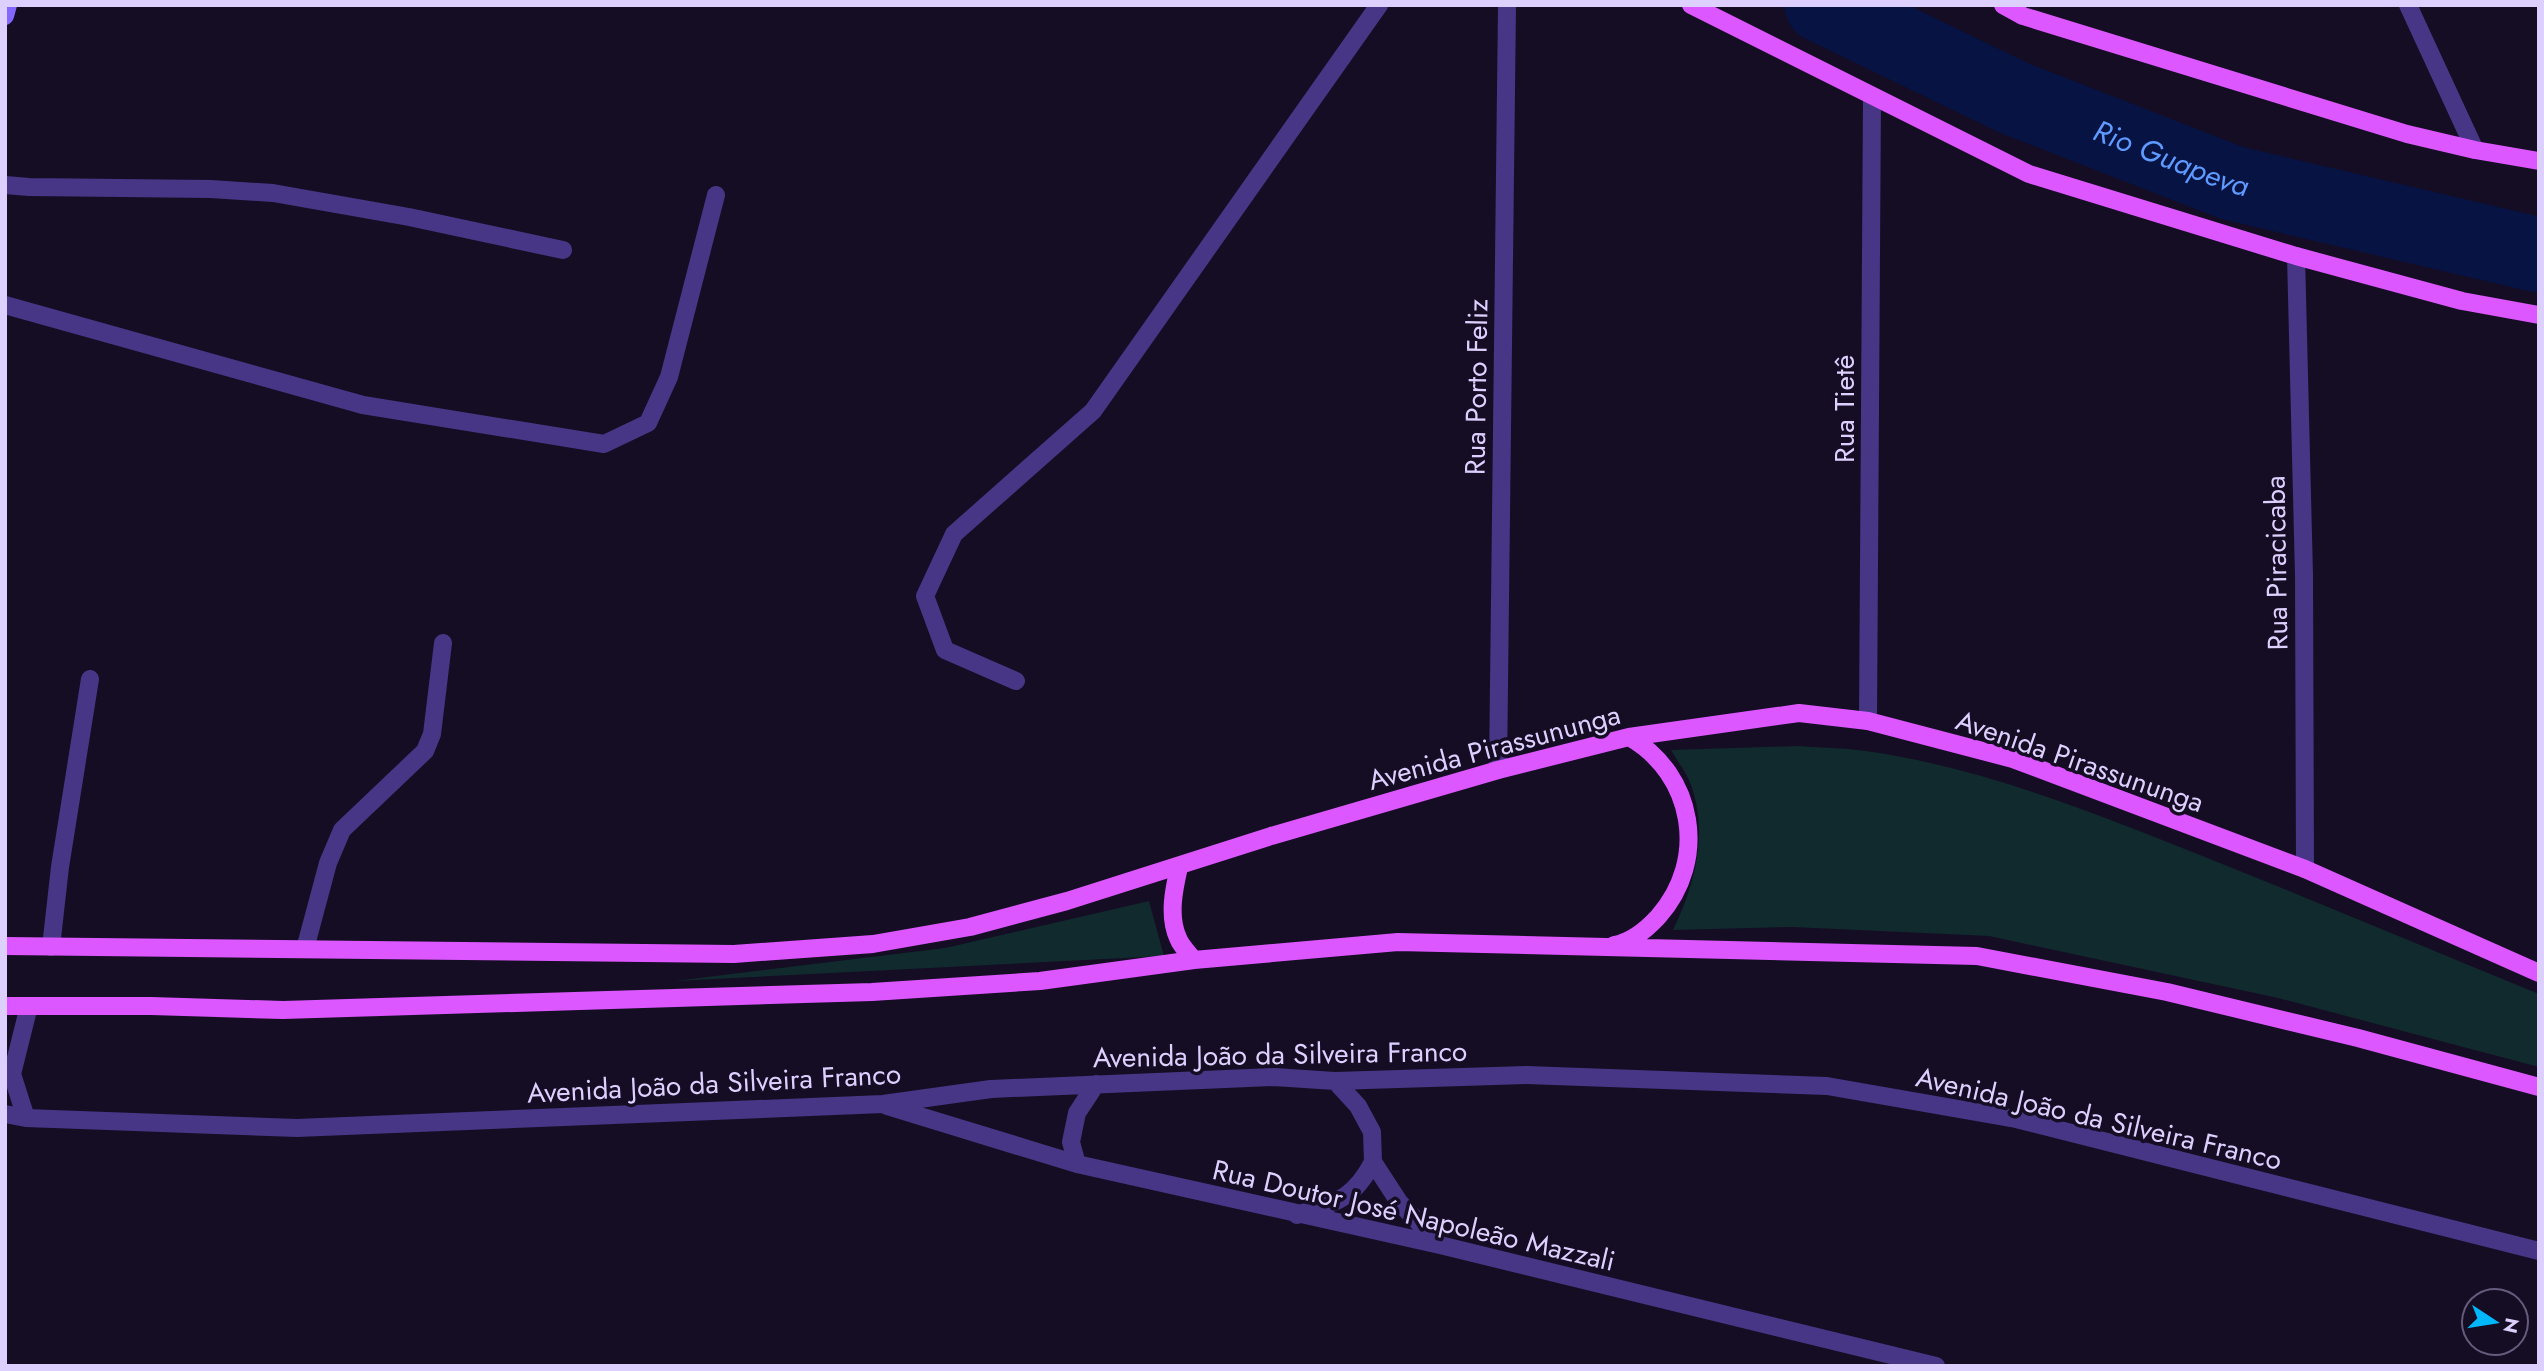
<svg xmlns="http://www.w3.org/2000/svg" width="2544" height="1371" viewBox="0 0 2544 1371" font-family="Jost,sans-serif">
<rect width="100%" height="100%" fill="#150d24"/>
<path fill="#102a2e" d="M1799 746C1824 748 1849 748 1873 752 1991 770 2101 816 2210 859 2320 903 2429 949 2539 994V1067L2278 998 1989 936 1792 927 1673 930C1696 883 1710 827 1688 778 1683 768 1676 759 1671 750Z
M1149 901 1164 956 675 981 945 948Z"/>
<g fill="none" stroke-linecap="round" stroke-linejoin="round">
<path stroke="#071343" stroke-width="75" id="s1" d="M1822 5 2014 98 2232 183 2539 255"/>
<path stroke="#463685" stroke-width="18" d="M5 185 29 187 211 189 273 193 409 217 563 250
M5 305 363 405 604 444 648 423 669 377 716 195
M1016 681 945 650 925 596 954 534 1093 411 1379 5
M51 947 60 867 90 679
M305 949 328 863 342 830 425 751 432 734 443 643"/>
<path stroke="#463685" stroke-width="18" d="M2408 5 2475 150
M2296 256 2304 575 2305 869
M1868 721 1872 97
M1498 770 1507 5
M1335 1081 1358 1106 1372 1132 1373 1162 1399 1202 1440 1245
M887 1106 1077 1164 1440 1245 1936 1366
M5 1114 26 1118 297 1128 883 1104 991 1089 1274 1077 1335 1081 1527 1075 1827 1086 2016 1119 2539 1251
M26 1118 12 1074 29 1006
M1077 1164 1071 1142 1077 1113 1096 1084
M1297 1215C1336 1202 1353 1200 1373 1162"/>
<path stroke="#8467ff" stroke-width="18" d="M5 16 8 5"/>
<path stroke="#dc57ff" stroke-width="18" d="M1691 5 2029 174 2296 256 2462 301 2539 315
M2003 5 2023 16 2407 134 2475 150 2539 161
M1179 867C1174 889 1168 916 1178 938 1181 946 1189 954 1194 960
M1614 945C1631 942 1646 930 1658 917 1709 860 1694 774 1629 737
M5 946 734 954 873 944 970 927 1067 901 1271 836 1498 770 1629 737 1799 713 1868 721 2013 759 2305 869 2539 973
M5 1006H151L283 1010 872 992 1040 981 1194 960 1398 942 1977 956 2167 992 2358 1038 2539 1087"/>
</g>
<g text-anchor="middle" stroke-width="7" stroke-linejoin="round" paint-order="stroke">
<g font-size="28" fill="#ddd0ff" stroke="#150d24">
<text transform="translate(1476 387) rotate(-89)" y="10">Rua Porto Feliz</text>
<text transform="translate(1844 409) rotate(-90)" y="10">Rua Tietê</text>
<text transform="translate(2276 563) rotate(-91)" y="10">Rua Piracicaba</text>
<text transform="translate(1494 747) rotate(-15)" y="10">Avenida Pirassununga</text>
<text transform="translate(2080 761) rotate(19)" y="10">Avenida Pirassununga</text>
<text transform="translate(1280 1054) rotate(-1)" y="10">Avenida João da Silveira Franco</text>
<text transform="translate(714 1083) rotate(-3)" y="10">Avenida João da Silveira Franco</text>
<text transform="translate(2099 1118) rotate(13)" y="10">Avenida João da Silveira Franco</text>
<text transform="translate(1414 1215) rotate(13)" y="10">Rua Doutor José Napoleão Mazzali</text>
</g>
<g font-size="30" font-style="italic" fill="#5e9aff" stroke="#150d24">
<text dy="10" stroke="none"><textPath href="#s1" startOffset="382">Rio Guapeva</textPath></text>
</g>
</g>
<rect width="2544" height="1371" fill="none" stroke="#ddd0ff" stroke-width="14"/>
<g transform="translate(2495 1322) rotate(102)"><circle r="33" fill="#150d24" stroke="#655b7c" stroke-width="2"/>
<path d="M0-5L12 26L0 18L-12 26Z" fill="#00b8fb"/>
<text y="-10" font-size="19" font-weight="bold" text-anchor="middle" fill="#ddd0ff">N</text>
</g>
</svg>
